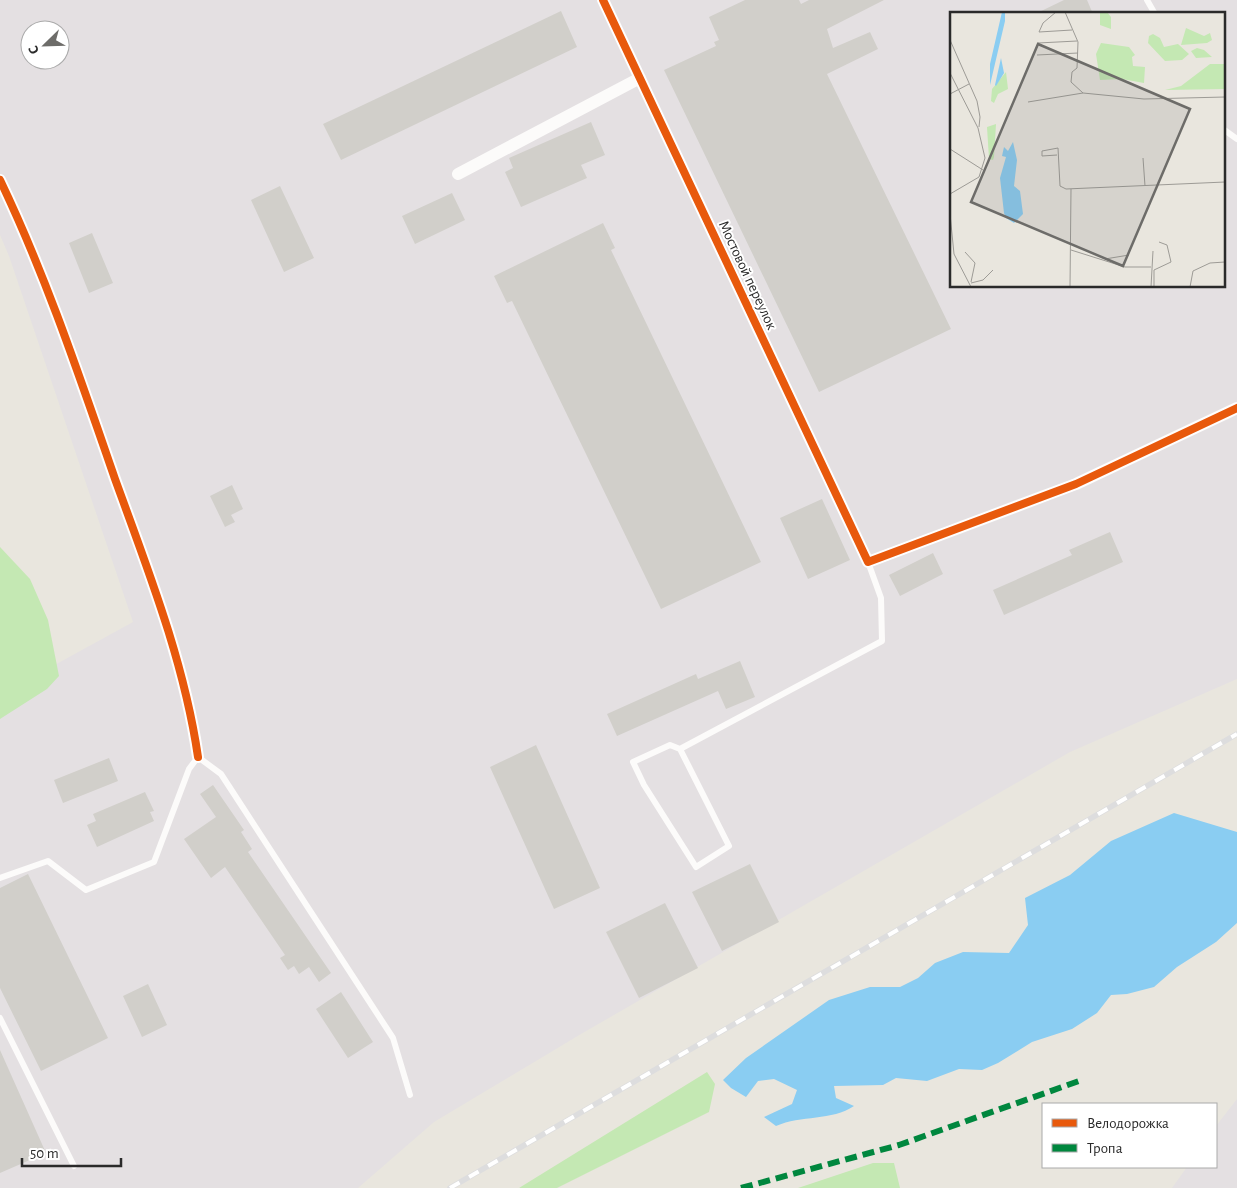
<svg xmlns="http://www.w3.org/2000/svg" width="1237" height="1188" viewBox="0 0 1237 1188" font-family="'Alegreya Sans',sans-serif">
<rect width="100%" height="100%" fill="#e9e6de"/>
<path fill="#e4e0e2" fill-rule="evenodd" d="M0 0H1237V679L1070 752 581 1034 434 1122 358 1188H0V695L133 622 9 256 0 235ZM951 14H1223V286H951ZM30 30H60V60H30Z
M1237 1099V1188H1172L1187 1167H1216V1126Z"/>
<path fill="#c4e8b3" d="M0 547 30 579 48 620 59 676 47 689 0 719Z
M707 1072 715 1084 709 1112 557 1188H519Z
M873 1163H894L900 1188H798Z"/>
<path fill="#8acdf2" d="M1174 813 1237 832V923L1216 942 1177 967 1154 987 1127 994 1111 995 1097 1013 1072 1029 1032 1042 998 1063 982 1070 959 1069 927 1081 896 1078 883 1085 834 1086 836 1098 854 1106C832 1121 801 1115 776 1126L764 1117 792 1104 797 1090 774 1079 758 1081 746 1097 731 1088 723 1080 746 1058 829 1000 870 987H900L918 978 935 963 963 952 1009 953 1028 925 1025 898 1070 875 1111 841Z"/>
<path fill="#d1cfca" d="M745 0H799L801 4 809 0H884L827 29 833 48 870 32 878 49 827 74 951 329 819 392 664 70 716 46 714 42 719 40 709 17Z
M1064 0H1087L1093 14H1035Z
M561 11 577 47 341 160 323 124Z
M591 122 605 155 581 165 587 178 521 207 505 172 513 168 509 158Z
M280 186 314 258 284 272 251 200Z
M452 193 465 220 415 244 402 216Z
M603 223 615 248 611 250 761 562 661 609 512 301 507 303 494 276Z
M92 233 113 283 89 293 69 243Z
M232 485 243 509 231 515 235 522 225 527 210 496Z
M822 499 850 560 808 579 780 518Z
M1110 532 1123 562 1004 615 993 590 1072 555 1069 550Z
M933 553 943 574 900 596 889 575Z
M740 661 755 697 726 709 718 691 617 736 607 714 696 674 698 679Z
M536 745 600 888 554 909 490 767Z
M109 758 118 781 63 803 54 780Z
M213 785 244 830 241 832 252 849 248 852 331 973 319 982 309 967 299 974 294 966 288 970 280 958 285 955 225 867 211 878 184 839 216 817 200 794Z
M145 792 154 811 150 812 154 821 97 847 87 825 96 821 93 814Z
M750 864 779 922 722 951 692 892Z
M28 874 108 1038 41 1071 0 988V888Z
M665 903 698 968 639 998 606 932Z
M148 984 167 1025 142 1037 123 996Z
M341 992 373 1042 348 1058 316 1009Z
M0 1050 46 1153 0 1173Z"/>
<g fill="none" stroke-linecap="round" stroke-linejoin="round">
<path stroke="#fcfbfa" stroke-width="6" d="M1147 0 1155 14
M1223 129 1237 139
M680 749 729 846 696 867 644 785 633 762 670 745 680 749 882 641 881 598 868 562
M0 878 48 861 86 890 154 862 189 769 198 757 221 774 393 1038 410 1095
M0 1018 74 1166"/>
<path stroke="#fcfbfa" stroke-width="12" d="M603 0 868 562 1076 484 1237 408
M458 174 640 78
M0 180C46 276 80 378 115 479 148 570 184 661 198 757"/>
<defs>
<path id="rail" d="M450 1188 1237 734"/>
</defs>
<use href="#rail" stroke="#ddddde" stroke-width="5.5"/>
<use href="#rail" stroke="#fff" stroke-width="4" stroke-dasharray="11" stroke-linecap="butt"/>
<path stroke="#00873e" stroke-width="6" stroke-dasharray="12 6" stroke-linecap="butt" d="M741 1188 899 1145 1079 1081"/>
<defs>
<path id="cycleway" d="M603 0 868 562 1076 484 1237 408
M0 180C46 276 80 378 115 479 148 570 184 661 198 757"/>
</defs>
<use href="#cycleway" stroke="#fff" stroke-width="11"/>
<use href="#cycleway" stroke="#e8590c" stroke-width="8"/>
</g>
<g text-anchor="middle" stroke-width="4" stroke-linejoin="round" paint-order="stroke">
<g font-size="15" fill="#2a2a2a" stroke="#fff">
<text transform="translate(748 275) rotate(65)" y="5">Мостовой переулок</text>
</g>
</g>
<g transform="translate(950 12)">
<rect width="275" height="275" fill="#e9e6de"/>
<path d="M150 0H157L161 5V17L150 13ZM236 16 254 24 260 21 262 28 257 31 231 33ZM203 22 210 26 214 35 228 32 239 42 232 48 215 49 198 31 199 24ZM151 31 179 35 185 43 182 45 183 54 195 55 194 71 172 67 150 68 146 42ZM247 36 254 38 262 45 246 46 241 39ZM260 52H275V77L215 78 231 74ZM56 60 58 77 48 82 44 91 41 89 42 77ZM46 112 44 145 43 148 39 147 37 115Z" fill="#c4e8b3"/>
<path d="M52 0H55V9L40 73V52ZM51 46 54 61 46 74 45 73ZM63 130 67 148 64 174 70 179 73 202 64 211 56 206 54 201 50 166 56 145 52 144 54 135 58 139Z" fill="#8acdf2"/>
<path fill="none" stroke="#9d9b96" stroke-width="1" d="M106 0 93 11 89 20 122 18M115 0 128 30 127 56 122 60 121 70 133 81M0 28 27 89 30 105 29 115M88 31 127 29M87 43 128 41M0 61 28 116 35 146 29 165 0 182M0 82 19 72M78 90 133 81 194 87 275 85M0 137 33 158M107 143 92 144V139L108 136 110 174 116 177 275 170M193 146 195 174M0 202 4 242 21 275M121 238 175 255H201M15 240 25 251 21 270M155 247 179 243M21 271 33 268 43 258M120 275 121 177M201 275 203 239M204 275V258L221 250 217 233 209 230M240 275 243 259 260 251 275 250"/>
<path fill="#6d6c69" fill-opacity="0.15" stroke="#6d6c69" stroke-width="2.5" d="M88 32 240 97 173 254 21 190Z"/>
<rect width="275" height="275" fill="none" stroke="#2a2a2a" stroke-width="2.5"/>
</g>
<rect x="1042" y="1103" width="175" height="65" fill="#ffffff" stroke="#aaaaaa"/>
<rect x="1052" y="1119" width="25" height="8" fill="#e8590c" stroke="#aaaaaa"/>
<text x="1087" y="1128" font-size="15" fill="#2a2a2a">Велодорожка</text>
<rect x="1052" y="1144" width="25" height="8" fill="#00873e" stroke="#aaaaaa"/>
<text x="1087" y="1153" font-size="15" fill="#2a2a2a">Тропа</text>
<g transform="translate(45 45) rotate(247)"><circle r="24" fill="#ffffff" stroke="#aaaaaa"/>
<path d="M0-4L9 19L0 12L-9 19Z" fill="#6d6c69"/>
<text y="-8" font-size="14" font-weight="bold" text-anchor="middle" fill="#2a2a2a">С</text>
</g>
<path d="M22 1158v8h99v-8" fill="none" stroke="#2a2a2a" stroke-width="2.5"/>
<text x="30" y="1158" font-size="15" fill="#2a2a2a" stroke="#ffffff" stroke-width="4" paint-order="stroke">50 m</text>
</svg>
